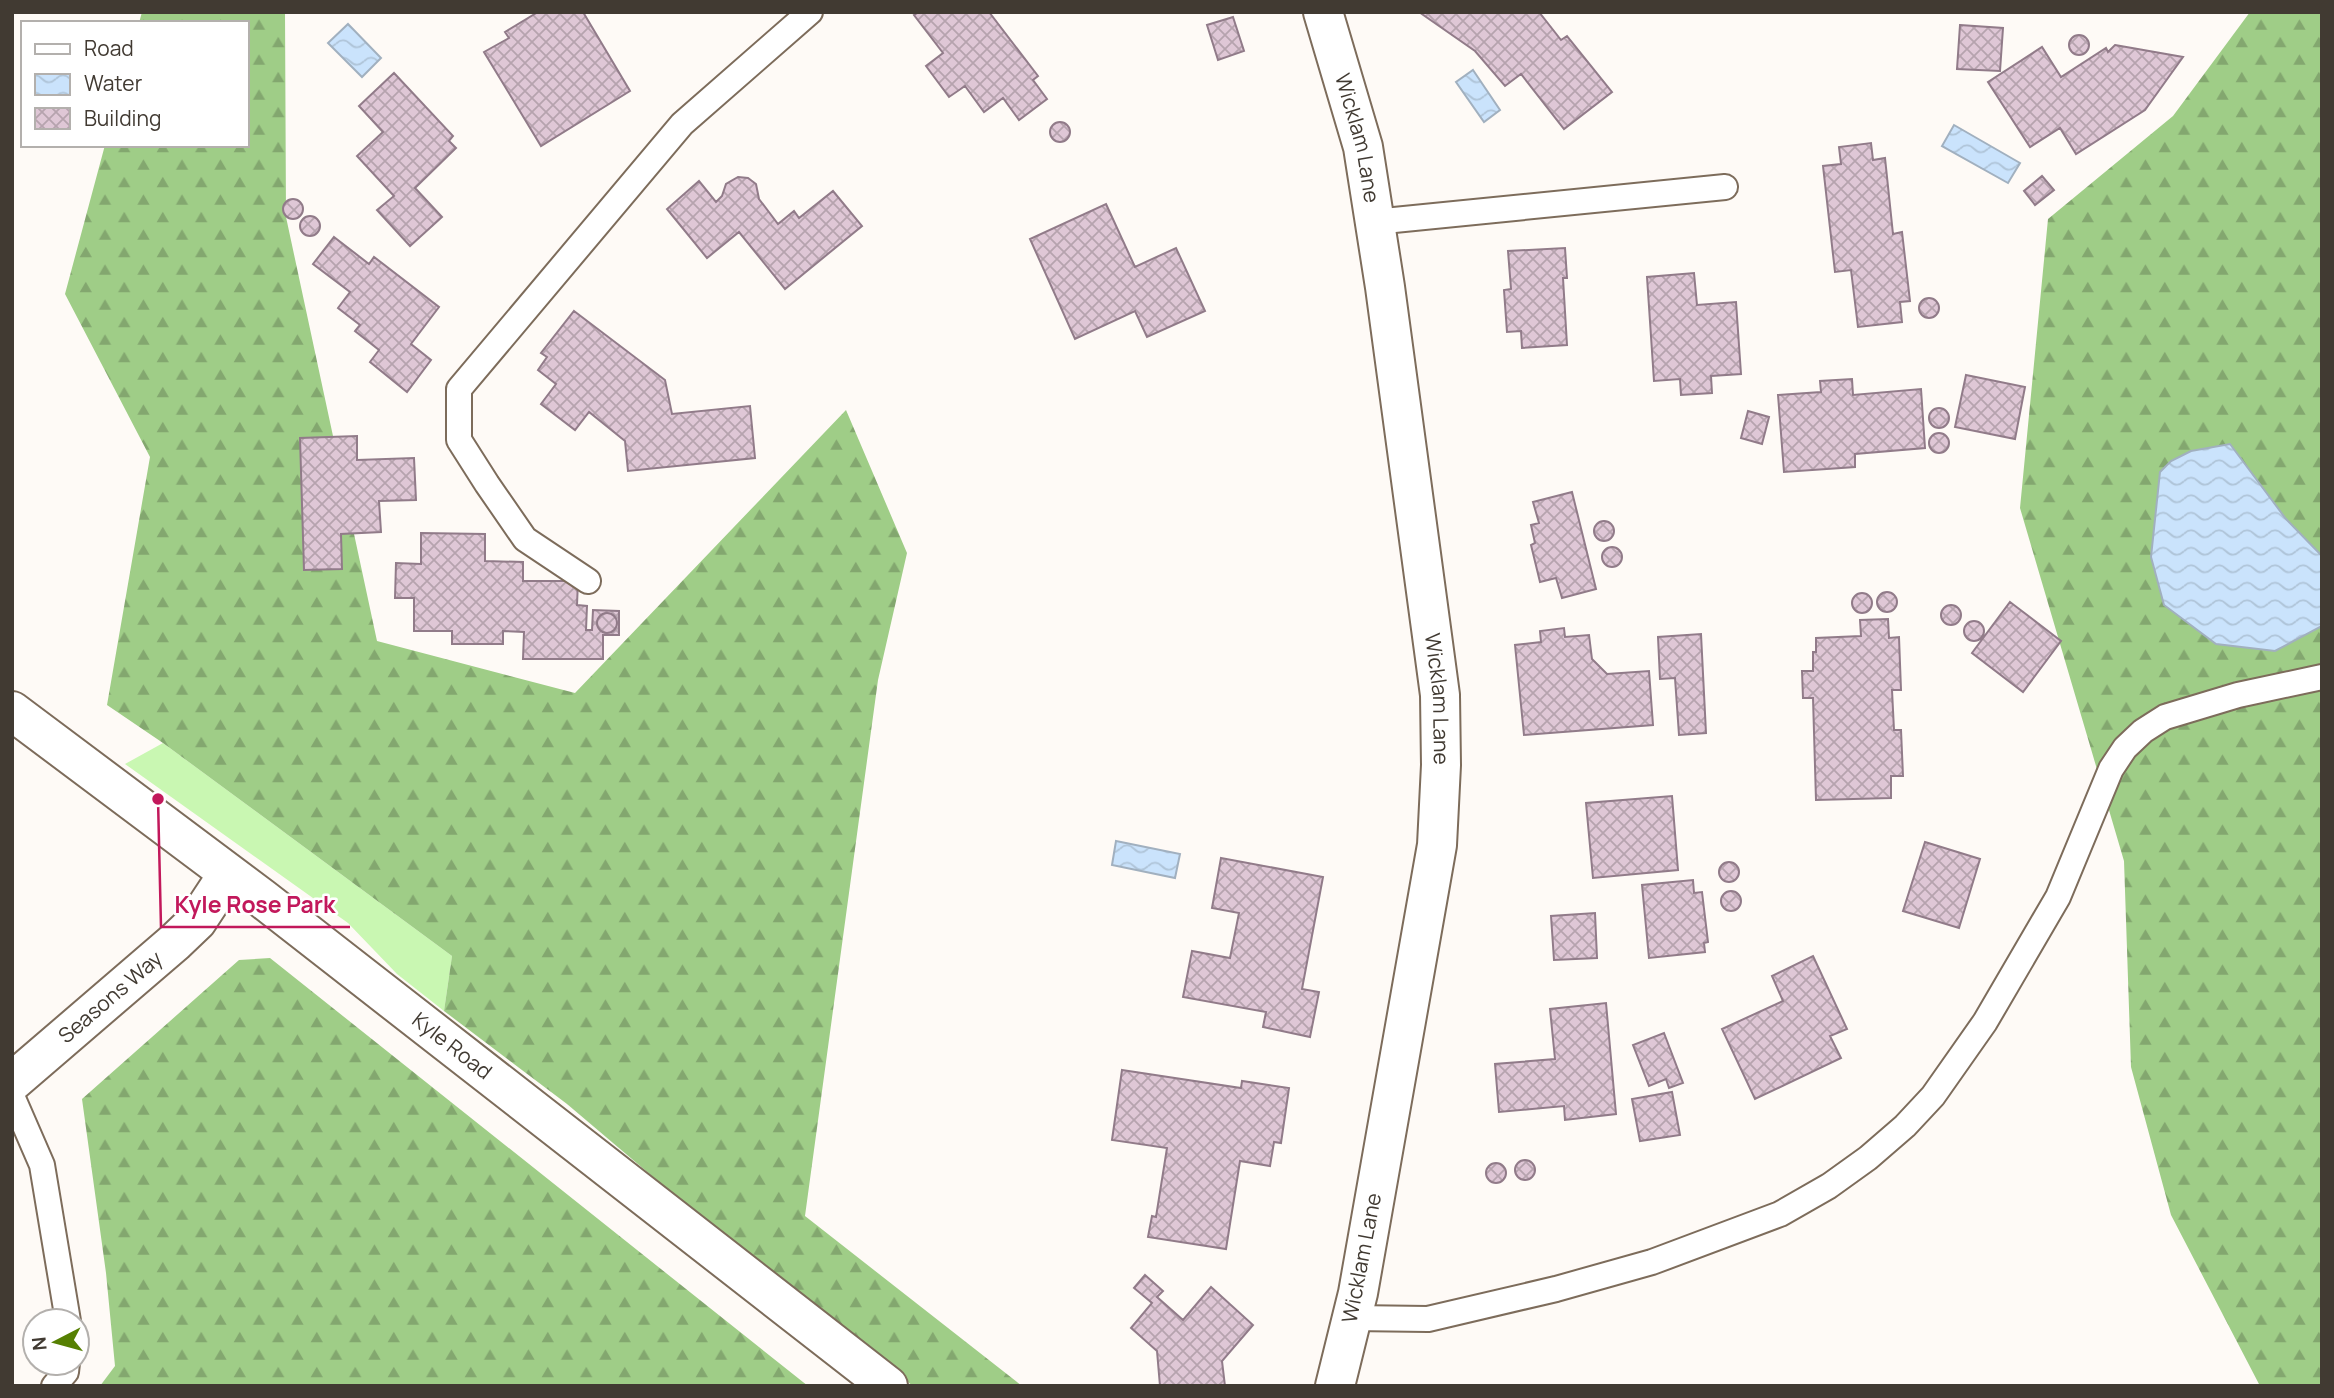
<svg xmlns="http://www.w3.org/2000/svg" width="2334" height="1398" viewBox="0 0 2334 1398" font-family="Manrope,sans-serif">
<defs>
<pattern id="forest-firs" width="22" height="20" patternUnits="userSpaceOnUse" patternTransform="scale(1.75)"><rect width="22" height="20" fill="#9fcd87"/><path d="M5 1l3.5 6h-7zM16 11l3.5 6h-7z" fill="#83a76f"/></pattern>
<pattern id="water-waves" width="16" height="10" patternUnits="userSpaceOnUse" patternTransform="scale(1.75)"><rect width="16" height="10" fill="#cae3fc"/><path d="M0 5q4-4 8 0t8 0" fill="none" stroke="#afc4d8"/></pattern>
<pattern id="building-cross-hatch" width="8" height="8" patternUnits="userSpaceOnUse" patternTransform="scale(1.75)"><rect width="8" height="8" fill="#dfc7d6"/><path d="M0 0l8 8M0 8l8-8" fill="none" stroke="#b6a3ae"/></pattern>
</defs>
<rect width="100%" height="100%" fill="#fefaf6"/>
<path fill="#c9f7b2" d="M163 743 452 956 444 1011 397 974 348 923 125 764Z"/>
<path fill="url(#forest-firs)" d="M142 12H285L286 217 377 641 575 693 846 410 907 553 878 680 805 1216 1022 1386H913L757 1265 567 1104 444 1011 452 956 163 743 107 705 150 457 65 294 105 145H247V23H139Z
M2250 12H2322V556L2286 519 2230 444 2154 547 2151 557 2275 651 2322 626V1386H2260L2171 1215 2131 1067 2124 861 2020 508 2048 219 2173 116Z
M270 958 808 1386H100L115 1366 106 1273 82 1099 239 960Z"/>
<path fill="url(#water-waves)" stroke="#a1b0bf" stroke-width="2" d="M348 24 381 58 362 77 328 43Z
M1473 70 1500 110 1484 122 1456 82Z
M1954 125 2020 163 2008 183 1942 146Z
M2230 444 2286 519 2322 556V626L2275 651 2216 644 2164 605 2151 557 2160 472 2171 461 2191 451Z
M1116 841 1180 854 1175 878 1112 865Z"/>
<path fill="url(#building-cross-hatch)" stroke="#917b89" stroke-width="2" d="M538 12H583L630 91 541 146 484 52 509 38 505 32Z
M919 12H989L1038 76 1033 80 1047 99 1019 120 1003 98 984 112 965 86 949 97 926 66 943 53 914 15Z
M1419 12H1539L1561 40 1567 36 1612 92 1564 129 1521 74 1505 86 1475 51Z
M1233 17 1244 51 1218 60 1207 25Z
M1960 25 2003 28 2000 71 1957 69Z
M2069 45a10 10 0 1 1 20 0a10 10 0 1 1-20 0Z
M2115 45 2183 57 2145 110 2076 154 2060 128 2030 147 1988 82 2042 47 2061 77 2106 48 2108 52Z
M394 73 453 136 449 141 456 148 415 188 442 217 410 246 377 210 394 196 357 156 383 132 359 106Z
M1050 132a10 10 0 1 1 20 0a10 10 0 1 1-20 0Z
M1871 143 1873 160 1885 158 1893 234 1902 232 1910 301 1900 302 1902 322 1858 327 1851 270 1835 272 1823 166 1841 164 1839 147Z
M2042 176 2054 190 2035 205 2024 191Z
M738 177 748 178 756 184 759 199 778 224 794 211 799 218 833 191 862 226 785 289 739 232 707 258 667 209 699 181 716 202 722 196 726 184Z
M283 209a10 10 0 1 1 20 0a10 10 0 1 1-20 0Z
M1106 204 1135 267 1176 248 1205 311 1147 337 1135 311 1075 339 1030 239Z
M300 226a10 10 0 1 1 20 0a10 10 0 1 1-20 0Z
M334 237 369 264 374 257 439 307 411 344 431 360 407 392 370 362 379 350 355 331 360 325 338 308 350 292 313 264Z
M1565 248 1567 278H1563L1567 345 1522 348 1521 331 1507 332 1504 290 1511 289 1508 251Z
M1694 273 1697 305 1736 302 1741 374 1711 376 1712 393 1681 395 1680 379 1654 381 1647 277Z
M1919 308a10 10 0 1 1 20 0a10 10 0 1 1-20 0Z
M574 311 665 380 672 414 750 406 755 458 628 471 625 441 589 412 575 430 541 404 556 384 538 370 547 357 541 353Z
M1966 375 2025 387 2015 439 1955 427Z
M1852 379 1853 395 1921 389 1925 448 1855 454V467L1784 472 1778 395 1821 392 1820 381Z
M1929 418a10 10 0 1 1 20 0a10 10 0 1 1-20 0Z
M1748 411 1769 417 1762 444 1741 438Z
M1929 443a10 10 0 1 1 20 0a10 10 0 1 1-20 0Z
M357 436V460L414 458 416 500 379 501 381 532 341 534 342 569 304 570 300 438Z
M1572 492 1596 589 1562 598 1556 578 1540 582 1531 545 1535 543 1531 525 1539 523 1533 502Z
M1594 531a10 10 0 1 1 20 0a10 10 0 1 1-20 0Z
M421 533 485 534V561L523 562V581H578L577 605 587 606 586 630H592L593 610 619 611V635H603V659H523L524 632 503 631V644H452V631H414V598H395L396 563 421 564Z
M1602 557a10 10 0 1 1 20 0a10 10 0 1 1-20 0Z
M1877 602a10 10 0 1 1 20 0a10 10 0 1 1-20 0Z
M1852 603a10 10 0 1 1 20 0a10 10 0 1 1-20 0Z
M2010 602 2061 641 2023 692 1972 653Z
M1941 615a10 10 0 1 1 20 0a10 10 0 1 1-20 0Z
M597 623a10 10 0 1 1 20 0a10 10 0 1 1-20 0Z
M1888 619 1889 638 1899 637 1901 690H1892L1894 730H1901L1903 776H1891V798L1816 800 1813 698H1803L1802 671H1813V652H1816V638L1861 636 1860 620Z
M1964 631a10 10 0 1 1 20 0a10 10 0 1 1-20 0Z
M1564 628 1565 637 1589 635 1592 659 1607 674 1649 671 1653 725 1524 735 1515 645 1541 642 1540 631Z
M1701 634 1706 733 1679 735 1675 678 1660 679 1658 637Z
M1672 796 1678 870 1593 878 1586 803Z
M1925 842 1980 859 1959 928 1903 911Z
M1221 858 1323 877 1302 989 1319 992 1310 1037 1263 1027 1266 1012 1183 997 1192 951 1230 958 1239 913 1212 908Z
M1719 872a10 10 0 1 1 20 0a10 10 0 1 1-20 0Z
M1693 880 1694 893 1702 892 1708 942 1704 943 1705 952 1649 958 1642 885Z
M1721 901a10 10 0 1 1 20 0a10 10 0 1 1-20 0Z
M1595 913 1597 958 1554 960 1551 916Z
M1813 956 1847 1029 1830 1036 1841 1058 1755 1099 1722 1029 1783 1001 1772 976Z
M1606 1003 1616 1114 1565 1120 1564 1106 1499 1112 1495 1064 1555 1059 1550 1009Z
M1664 1033 1683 1083 1669 1088 1666 1079 1649 1086 1633 1045Z
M1122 1070 1241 1088 1242 1081 1289 1088 1281 1143 1274 1142 1270 1166 1240 1161 1226 1249 1148 1237 1152 1216 1156 1217 1167 1148 1112 1140Z
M1672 1092 1680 1135 1640 1141 1632 1099Z
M1515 1170a10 10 0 1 1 20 0a10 10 0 1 1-20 0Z
M1486 1173a10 10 0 1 1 20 0a10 10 0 1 1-20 0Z
M1145 1275 1163 1291 1157 1297 1183 1320 1211 1287 1253 1325 1222 1361 1225 1386H1160L1157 1351 1131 1328 1152 1303 1134 1288Z"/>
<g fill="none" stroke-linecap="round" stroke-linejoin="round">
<defs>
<path id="lane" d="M1374 222 1725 187
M588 581 525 539 487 484 459 440V389L682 124 810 12
M12 1096 42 1165 68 1321
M1352 1318 1428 1319 1556 1289 1652 1262 1780 1214 1829 1186 1868 1158 1905 1126 1933 1096 1985 1022 2058 897 2111 769 2125 748 2143 731 2165 717 2238 695 2322 677
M54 1386 66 1372 67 1363"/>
<g id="street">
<path id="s1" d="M1323 12 1363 147 1385 287 1440 695 1441 765 1437 845 1358 1293 1335 1386"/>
<path id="s2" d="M12 711 263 899 888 1386"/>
<path id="s3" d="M12 1082 175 942 197 921 228 874"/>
</g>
</defs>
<use href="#lane" stroke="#7d6c5b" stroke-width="28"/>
<use href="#street" stroke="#7d6c5b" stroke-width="42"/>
<use href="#lane" stroke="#fff" stroke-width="24"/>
<use href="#street" stroke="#fff" stroke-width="38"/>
</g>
<g text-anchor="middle" stroke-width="5" stroke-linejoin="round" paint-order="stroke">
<g font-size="21" fill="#413a32" stroke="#fff">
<text dy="7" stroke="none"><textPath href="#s1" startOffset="131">Wicklam Lane</textPath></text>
<text dy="7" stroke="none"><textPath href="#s1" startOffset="698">Wicklam Lane</textPath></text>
<text dy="7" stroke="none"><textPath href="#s3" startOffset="130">Seasons Way</textPath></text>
<text dy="7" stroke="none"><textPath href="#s2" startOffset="553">Kyle Road</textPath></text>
<text transform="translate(1362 1258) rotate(-79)" y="7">Wicklam Lane</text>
</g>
</g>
<path fill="none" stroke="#c2185b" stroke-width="2.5" d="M158 799L161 927H350"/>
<circle fill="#c2185b" stroke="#fff" stroke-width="2.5" cx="158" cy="799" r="7"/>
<g font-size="23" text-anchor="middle" font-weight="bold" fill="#c2185b" stroke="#fff" stroke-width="5" stroke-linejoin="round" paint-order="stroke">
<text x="255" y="913">Kyle Rose Park</text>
</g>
<rect width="2334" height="1398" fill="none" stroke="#413a32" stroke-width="28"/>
<rect x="21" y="21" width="228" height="126" fill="#ffffff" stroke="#b3b0ad" stroke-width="2"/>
<rect x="35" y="44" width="35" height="10" fill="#ffffff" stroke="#b3b0ad" stroke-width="2"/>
<text x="84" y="56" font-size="21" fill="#413a32">Road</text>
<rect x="35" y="74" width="35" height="21" fill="url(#water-waves)" stroke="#b3b0ad" stroke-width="2"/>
<text x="84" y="91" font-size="21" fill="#413a32">Water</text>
<rect x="35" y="108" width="35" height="21" fill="url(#building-cross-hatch)" stroke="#b3b0ad" stroke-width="2"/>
<text x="84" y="126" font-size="21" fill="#413a32">Building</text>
<g transform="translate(56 1342) rotate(264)"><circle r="33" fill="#ffffff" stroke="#b3b0ad" stroke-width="2"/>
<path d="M0-5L12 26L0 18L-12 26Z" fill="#568002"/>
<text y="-10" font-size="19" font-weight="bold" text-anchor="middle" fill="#413a32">N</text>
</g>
</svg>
